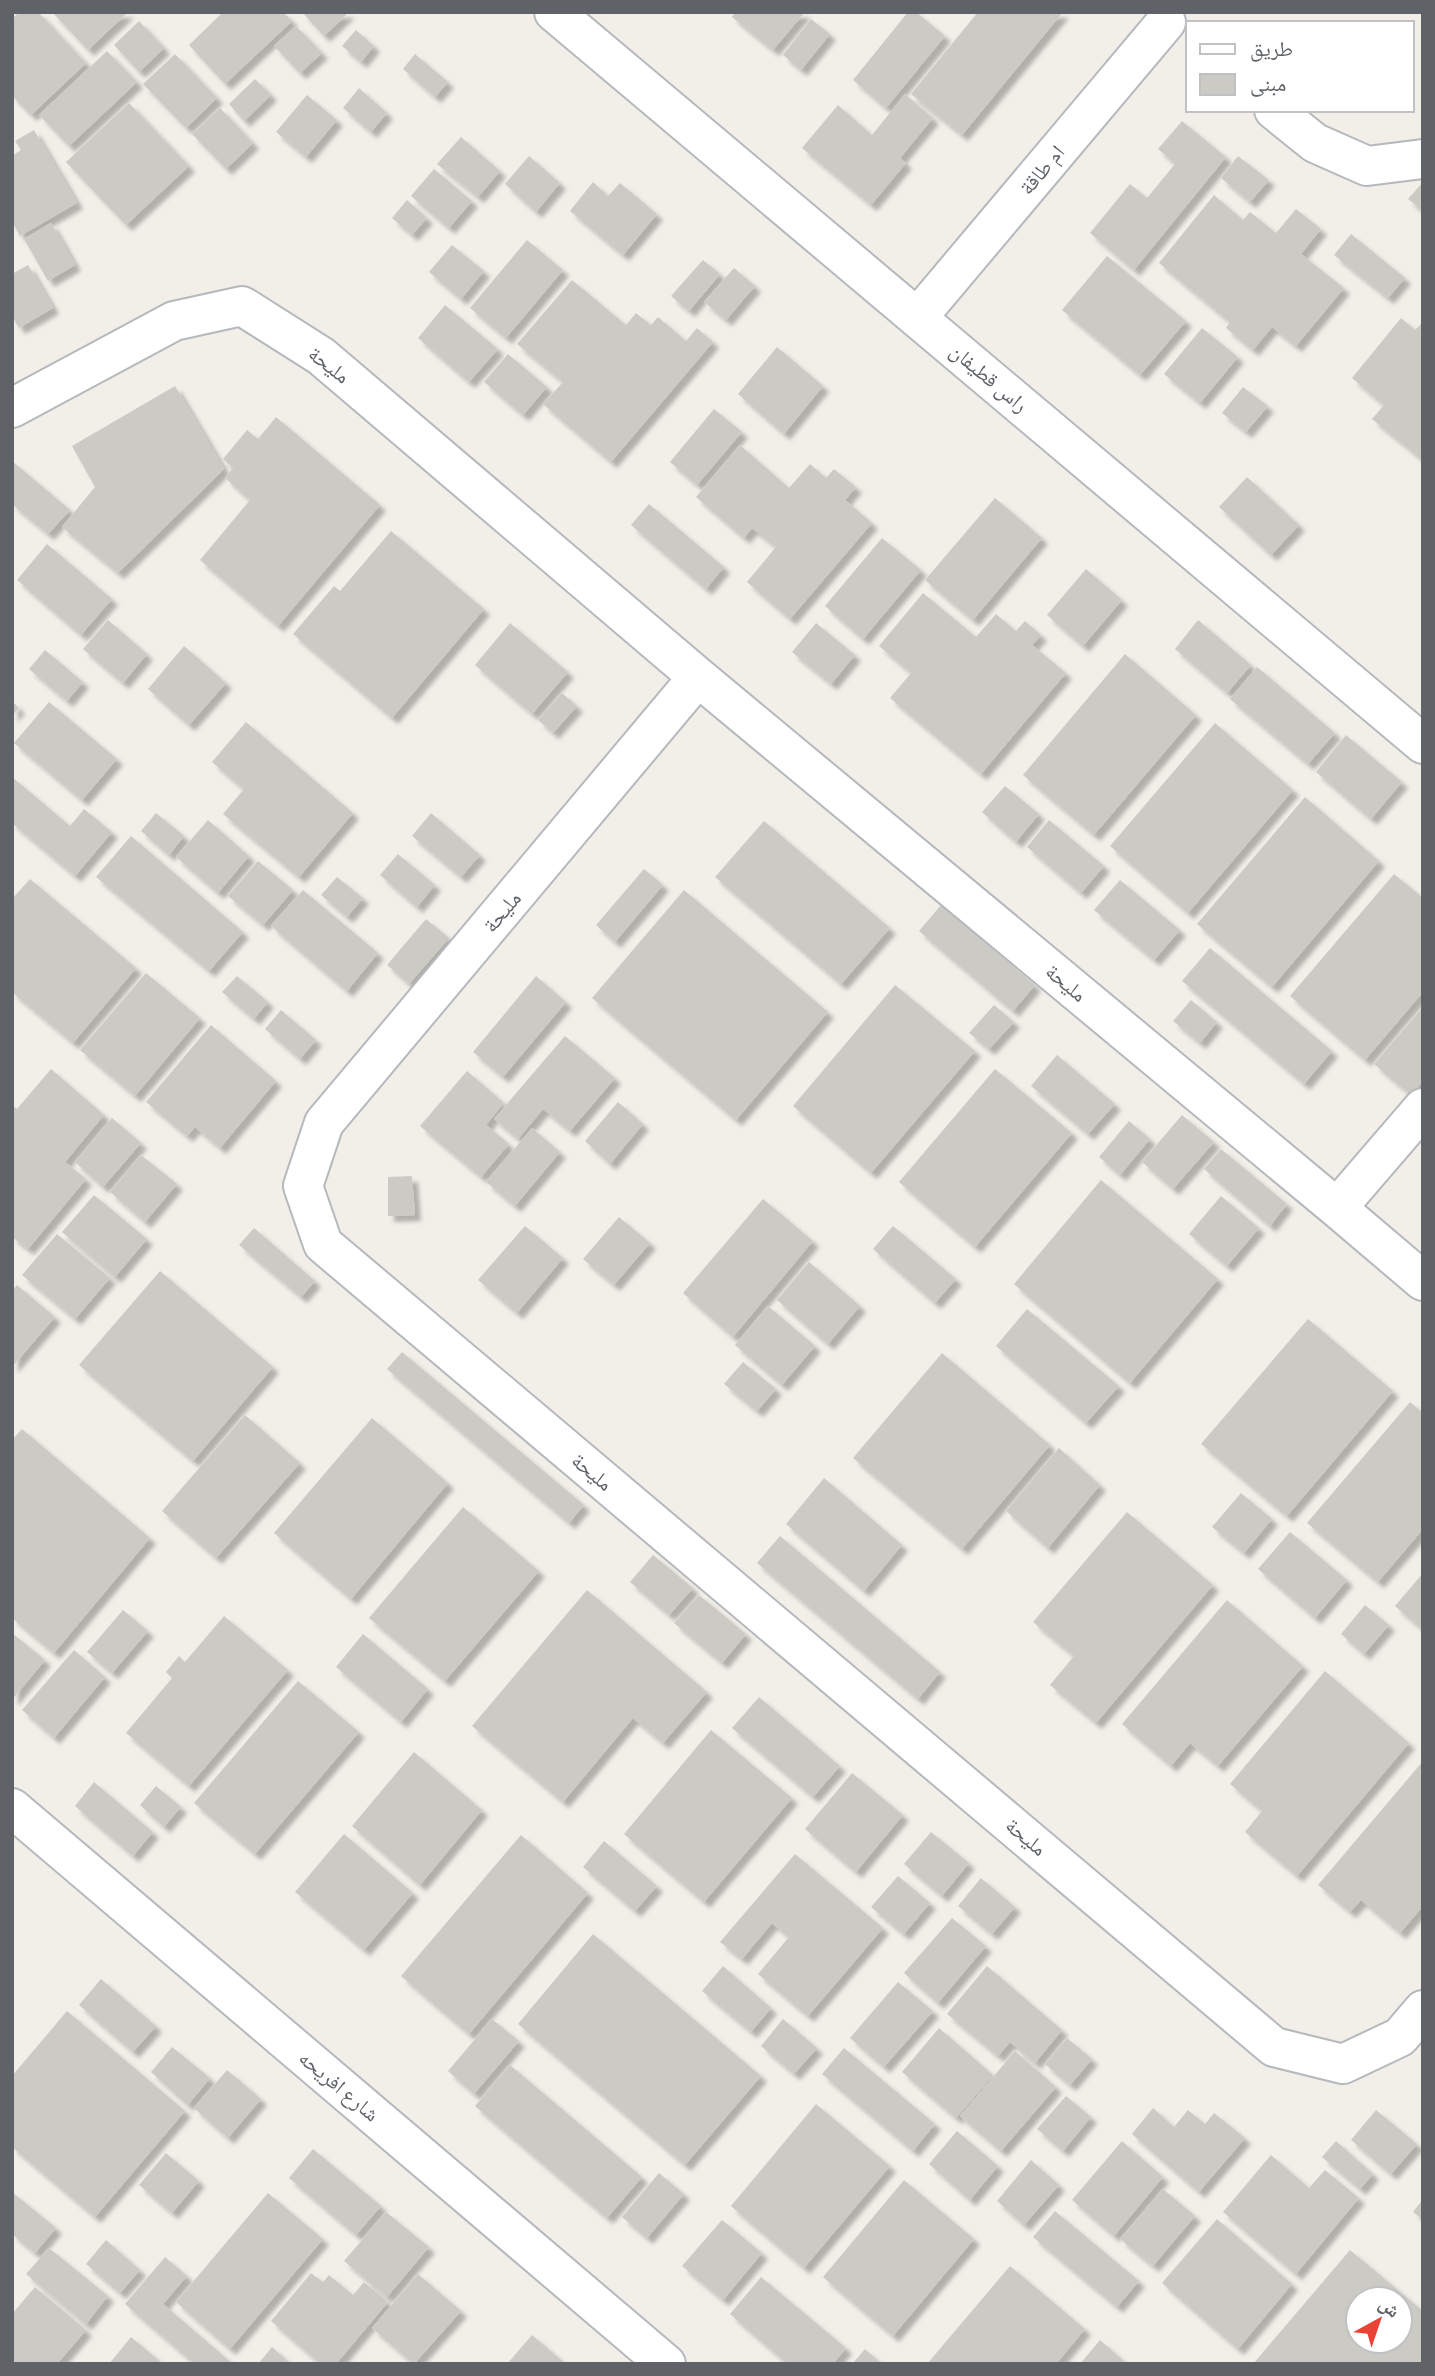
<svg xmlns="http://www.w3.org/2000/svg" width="1435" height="2376" viewBox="0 0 1435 2376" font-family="Manrope,'Noto Naskh Arabic',sans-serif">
<defs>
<filter id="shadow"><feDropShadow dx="6" dy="6" stdDeviation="2" flood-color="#0004"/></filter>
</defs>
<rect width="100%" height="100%" fill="#f1efe8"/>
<path fill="#cccac5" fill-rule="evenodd" filter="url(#shadow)" d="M19 12H38L86 63 31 115 12 96V19Z
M52 12H128L88 50Z
M223 12H283L292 21 225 84 189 45Z
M302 12H349L324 36Z
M735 12H805L773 50 732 17Z
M908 12H916L945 36 886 108 853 80Z
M978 12H1063L962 135 911 94Z
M811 19 830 34 801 70 783 55Z
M139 21 164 48 139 72 114 45Z
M296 26 322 53 300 73 274 46Z
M356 30 374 46 361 62 342 46Z
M107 51 137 82 69 146 39 115Z
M175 54 217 98 186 128 143 84Z
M415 54 448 82 435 97 403 69Z
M255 79 271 95 244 121 229 104Z
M359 88 387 113 371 132 343 108Z
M905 94 933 118 900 158 906 163 871 205 802 148 838 105 872 135Z
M307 95 337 120 306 157 276 132Z
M129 103 189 166 126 225 66 162Z
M220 108 253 143 226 169 192 134Z
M1182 121 1226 157 1134 270 1090 233 1130 184 1147 198 1175 164 1158 149Z
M34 130 77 203 20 236 12 222V156L21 150 15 141Z
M461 137 500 171 478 197 437 164Z
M529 156 560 183 536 212 505 184Z
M1238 156 1269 180 1250 202 1221 178Z
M434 169 472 201 449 228 411 196Z
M593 182 608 196 620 183 657 214 623 255 570 211Z
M1423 182V211L1408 199Z
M1214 195 1243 220 1250 212 1276 233 1296 209 1321 229 1301 254 1344 288 1296 346 1272 327 1253 350 1226 328 1230 322 1159 263Z
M407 200 427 218 412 235 392 218Z
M51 223 75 265 48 281 24 239Z
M1351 234 1405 278 1388 298 1334 255Z
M527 240 563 270 506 338 470 308Z
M452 245 484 271 461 299 429 272Z
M1107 256 1186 321 1140 375 1062 310Z
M703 260 720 274 689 311 671 296Z
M28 265 53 308 19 328 12 316V274Z
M734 268 755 286 726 320 704 302Z
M572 280 626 325 636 313 651 325 658 317 686 341 697 328 713 342 611 462 543 404 563 382 517 344Z
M445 305 498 349 469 382 418 338Z
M1401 318 1415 330 1423 322V460L1372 419 1384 405 1352 378Z
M1202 328 1238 357 1200 403 1164 374Z
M777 347 823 386 784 434 738 394Z
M508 354 547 387 523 415 484 382Z
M175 386 224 469 118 573 62 527 95 487 72 446Z
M1243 387 1268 406 1246 432 1222 413Z
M714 409 742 432 697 485 670 462Z
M276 417 380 505 278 626 200 560 250 500 225 478 233 468 223 459 247 430 258 439Z
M740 445 789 488 810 464 826 478 834 469 856 487 845 500 872 523 790 619 747 582 776 547 752 528 744 538 696 497Z
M12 461 70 510 48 534 12 504Z
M1247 477 1299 525 1271 555 1219 507Z
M995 498 1042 538 973 620 925 580Z
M649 504 724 567 706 589 631 525Z
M391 531 484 609 392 718 293 634 334 586 340 591Z
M882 538 921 570 863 639 825 606Z
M47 544 112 599 81 635 17 580Z
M1086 569 1122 600 1083 646 1047 615Z
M923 593 976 637 996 614 1016 631 1025 621 1041 635 1032 645 1066 673 981 774 890 698 911 673 879 646Z
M108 620 147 654 123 683 83 649Z
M1198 620 1251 665 1227 693 1175 649Z
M510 623 568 672 532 714 475 665Z
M816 623 855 655 831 684 792 652Z
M184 646 226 683 189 725 148 689Z
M45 650 83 682 67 701 29 669Z
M1125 654 1196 715 1094 835 1023 775Z
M1257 667 1335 733 1308 764 1230 699Z
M562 693 577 706 553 733 538 720Z
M12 701 19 708 12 716Z
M49 702 117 759 82 800 14 743Z
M246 722 353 813 299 877 223 814 244 789 212 762Z
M1215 723 1293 790 1188 913 1110 846Z
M1346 735 1402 782 1371 819 1316 772Z
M12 777 70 826 84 809 112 832 75 876 12 823Z
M1005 786 1039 814 1016 842 982 812Z
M1305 797 1379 861 1272 987 1197 924Z
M156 813 184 836 169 855 141 831Z
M431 813 480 855 461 877 412 836Z
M208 820 249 856 218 893 176 857Z
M1049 820 1104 866 1081 893 1027 847Z
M764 821 890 928 841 984 715 877Z
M131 836 243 932 209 971 96 877Z
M398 854 435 885 417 907 380 875Z
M258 861 293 890 263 925 228 896Z
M644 869 663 885 615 942 596 925Z
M1394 874 1423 898V992L1365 1060 1290 996Z
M337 877 363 898 347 917 321 895Z
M30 879 136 968 73 1043 12 992V899Z
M1120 880 1180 930 1154 960 1094 910Z
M303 890 378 953 347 991 271 926Z
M684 890 828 1012 736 1120 592 998Z
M941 905 1035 985 1013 1011 919 931Z
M426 919 449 938 409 984 387 965Z
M1210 948 1332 1051 1304 1084 1182 981Z
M146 973 200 1018 135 1096 80 1050Z
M237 976 268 1002 254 1019 222 992Z
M536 976 566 1002 503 1077 473 1052Z
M895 985 975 1051 871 1173 793 1106Z
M1191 1000 1217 1022 1200 1043 1173 1021Z
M994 1005 1014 1022 989 1049 969 1033Z
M1423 1007V1081L1411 1095 1374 1064Z
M281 1010 316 1040 300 1059 265 1029Z
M211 1025 276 1081 220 1148 195 1127 187 1136 146 1102Z
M565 1036 615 1078 570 1131 543 1109 518 1139 494 1119Z
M1057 1055 1115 1104 1088 1134 1031 1086Z
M51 1069 104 1115 65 1162 86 1179 28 1249 12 1237V1105L17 1109Z
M995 1069 1072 1133 975 1247 899 1182Z
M467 1071 504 1103 486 1125 509 1144 481 1177 420 1126Z
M618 1102 643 1124 610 1164 585 1141Z
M1182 1115 1214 1142 1173 1189 1142 1162Z
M112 1118 141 1143 103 1187 75 1162Z
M1129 1121 1150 1139 1120 1175 1099 1157Z
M532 1128 560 1152 515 1206 486 1182Z
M1221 1149 1287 1204 1270 1226 1204 1169Z
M141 1155 177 1184 145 1222 110 1192Z
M412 1176 415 1215 388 1216V1177Z
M1101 1180 1218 1279 1130 1383 1014 1284Z
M94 1195 147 1239 115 1277 62 1232Z
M1221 1196 1259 1228 1227 1266 1189 1234Z
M763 1199 813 1241 733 1337 683 1293Z
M619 1217 650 1243 614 1285 583 1259Z
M525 1226 563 1258 517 1313 478 1280Z
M893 1226 956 1279 935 1303 873 1249Z
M254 1228 315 1281 301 1297 239 1245Z
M57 1234 110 1278 75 1319 22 1275Z
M809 1262 860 1306 828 1344 777 1300Z
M160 1271 273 1367 193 1461 79 1365Z
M17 1285 55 1317 12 1367V1291Z
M768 1306 815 1346 782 1385 735 1345Z
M1027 1309 1119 1386 1086 1423 996 1346Z
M1308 1319 1393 1391 1287 1516 1201 1444Z
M402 1352 584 1505 569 1523 387 1369Z
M942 1353 1050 1445 962 1549 853 1458Z
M743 1362 776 1389 757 1411 724 1384Z
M1410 1402 1423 1413V1529L1378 1582 1307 1523Z
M245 1415 300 1463 216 1558 162 1511Z
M372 1418 448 1483 351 1599 274 1533Z
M22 1429 150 1538 54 1653 12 1618V1440Z
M1059 1448 1100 1485 1048 1548 1006 1511Z
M824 1478 902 1545 864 1591 786 1524Z
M1241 1493 1272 1519 1244 1553 1212 1527Z
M463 1507 539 1571 445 1681 369 1618Z
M1127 1512 1213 1585 1096 1723 1050 1685 1074 1656 1033 1622Z
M1290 1532 1347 1580 1315 1618 1258 1569Z
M780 1536 940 1672 918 1699 757 1563Z
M653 1555 693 1588 669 1615 630 1582Z
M1423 1573V1630L1395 1606Z
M587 1590 707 1692 663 1743 633 1718 563 1802 472 1726Z
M699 1595 746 1634 722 1663 674 1623Z
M1227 1600 1303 1666 1218 1766 1190 1743 1171 1766 1122 1724Z
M1365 1605 1389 1625 1364 1654 1341 1634Z
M123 1610 148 1631 112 1673 87 1652Z
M224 1616 288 1670 189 1786 126 1733 172 1678 166 1672 179 1656 185 1662Z
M12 1633 45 1660 12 1700Z
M363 1634 428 1689 401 1722 336 1667Z
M74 1650 105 1677 54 1738 22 1710Z
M1325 1671 1409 1743 1297 1876 1245 1832 1262 1811 1230 1784Z
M298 1681 359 1732 255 1854 194 1803Z
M759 1697 840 1766 813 1797 732 1728Z
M711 1730 792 1798 704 1902 624 1834Z
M414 1752 482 1810 420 1885 352 1826Z
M1423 1761V1906L1400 1933 1361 1900 1350 1912 1318 1885Z
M852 1773 903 1815 856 1872 805 1829Z
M94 1782 153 1832 133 1856 75 1806Z
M156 1786 181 1807 164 1827 140 1805Z
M931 1832 969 1863 942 1896 904 1864Z
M344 1834 413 1893 364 1950 295 1892Z
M521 1835 588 1893 469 2034 401 1976Z
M604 1841 657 1886 635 1911 583 1867Z
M795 1854 883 1928 808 2016 758 1974 789 1937 772 1923 742 1959 720 1942Z
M898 1876 930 1903 904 1934 871 1907Z
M981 1878 1015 1907 992 1934 958 1906Z
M952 1918 986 1946 938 2003 904 1973Z
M593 1934 761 2076 685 2165 518 2024Z
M723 1966 771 2008 751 2032 702 1991Z
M987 1966 1062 2030 1035 2063 1010 2042 998 2056 947 2014Z
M101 1979 156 2026 133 2052 79 2005Z
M898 1982 933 2011 884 2067 850 2038Z
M67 2011 185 2111 95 2217 12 2147V2076Z
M492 2019 519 2041 474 2094 448 2071Z
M783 2019 817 2048 794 2074 761 2046Z
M939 2028 993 2075 956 2118 902 2072Z
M1067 2038 1092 2059 1070 2085 1045 2064Z
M172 2047 210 2078 188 2105 151 2072Z
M844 2048 935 2124 913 2151 822 2074Z
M1015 2051 1056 2087 1001 2151 960 2116Z
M510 2065 642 2177 607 2218 475 2106Z
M227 2070 261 2099 228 2138 194 2108Z
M1066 2096 1091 2117 1063 2151 1037 2129Z
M816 2104 890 2166 804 2268 731 2206Z
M1153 2108 1174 2127 1188 2110 1205 2124 1214 2113 1245 2138 1199 2192 1132 2134Z
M1376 2110 1417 2144 1391 2174 1351 2140Z
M957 2131 998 2166 970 2200 929 2164Z
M1122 2141 1163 2177 1114 2236 1072 2200Z
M1336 2141 1373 2174 1360 2189 1322 2157Z
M313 2149 381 2206 356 2235 289 2178Z
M166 2153 199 2181 172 2213 139 2185Z
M1271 2155 1309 2188 1325 2170 1359 2198 1296 2274 1223 2212Z
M1031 2160 1059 2185 1024 2225 997 2201Z
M659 2173 684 2194 647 2238 622 2217Z
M904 2180 974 2239 893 2336 823 2277Z
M1163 2189 1195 2216 1153 2266 1120 2239Z
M12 2192 56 2228 35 2253 12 2234Z
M268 2193 323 2239 230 2349 176 2302Z
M1423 2199V2220L1413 2212Z
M1055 2211 1139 2281 1117 2307 1033 2237Z
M386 2212 429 2247 387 2297 344 2261Z
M1217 2219 1292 2284 1238 2349 1162 2283Z
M722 2220 762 2253 723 2300 682 2266Z
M106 2240 140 2270 120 2293 86 2264Z
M49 2248 108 2296 86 2324 26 2274Z
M1350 2250 1423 2311V2364H1253ZM1358 2299H1400V2341H1358Z
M165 2257 187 2276 163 2304 233 2364H195L125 2304Z
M1010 2266 1085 2329 1056 2364H927Z
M311 2273 323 2282 329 2275 353 2295 364 2282 388 2302 336 2364H321L271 2321Z
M418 2274 461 2311 414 2364 372 2328Z
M761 2277 846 2348 833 2364H788L730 2314Z
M35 2287 86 2330 57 2364H12V2314Z
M532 2335 566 2364H507Z
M131 2337 163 2364H109Z
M1100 2340 1127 2364H1080Z
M272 2347 291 2364H258Z
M865 2349 882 2364H852Z"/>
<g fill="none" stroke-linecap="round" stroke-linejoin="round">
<defs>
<path id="minor" d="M554 12 1423 744
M1274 110 1315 143 1367 166 1423 159
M917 318 1166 22
M12 408 174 321 242 306 321 356 698 677 1337 1208 1423 1281
M698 677 324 1123 303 1186 323 1244 1274 2047 1343 2064 1400 2037 1423 2010
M1337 1208 1423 1108
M12 1808 666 2364"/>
</defs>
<use href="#minor" stroke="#b5b8bc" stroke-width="42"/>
<use href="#minor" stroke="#fff" stroke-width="38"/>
</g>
<g text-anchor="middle" stroke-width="6" stroke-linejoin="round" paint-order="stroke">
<g font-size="21" fill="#5f6368" stroke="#fff">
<text transform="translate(1042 170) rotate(-50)" y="7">ام طاقة</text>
<text transform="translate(329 365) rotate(38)" y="7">مليحة</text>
<text transform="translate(989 378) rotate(40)" y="7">راس قطيفان</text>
<text transform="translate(502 912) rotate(-50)" y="7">مليحة</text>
<text transform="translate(1066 983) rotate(40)" y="7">مليحة</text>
<text transform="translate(592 1472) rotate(40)" y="7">مليحة</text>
<text transform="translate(1026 1837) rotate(40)" y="7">مليحة</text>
<text transform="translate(339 2086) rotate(40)" y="7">شارع افريحه</text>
</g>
</g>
<rect width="1435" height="2376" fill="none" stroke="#5f6368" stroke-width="28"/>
<rect x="1186" y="21" width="228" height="91" fill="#ffffff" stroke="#bfc1c3" stroke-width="2"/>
<rect x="1200" y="44" width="35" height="10" fill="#ffffff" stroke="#bfc1c3" stroke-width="2"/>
<text x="1250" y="56" font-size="21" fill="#5f6368">طريق</text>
<rect x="1200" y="74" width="35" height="21" fill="#cccac5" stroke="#bfc1c3" stroke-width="2"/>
<text x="1250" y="91" font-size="21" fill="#5f6368">مبنى</text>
<g transform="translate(1379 2320) rotate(40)"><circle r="33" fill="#ffffff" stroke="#bfc1c3" stroke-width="2"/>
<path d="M0-5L12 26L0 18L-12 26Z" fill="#ea4335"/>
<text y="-10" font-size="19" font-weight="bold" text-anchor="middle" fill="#5f6368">ش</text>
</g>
</svg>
